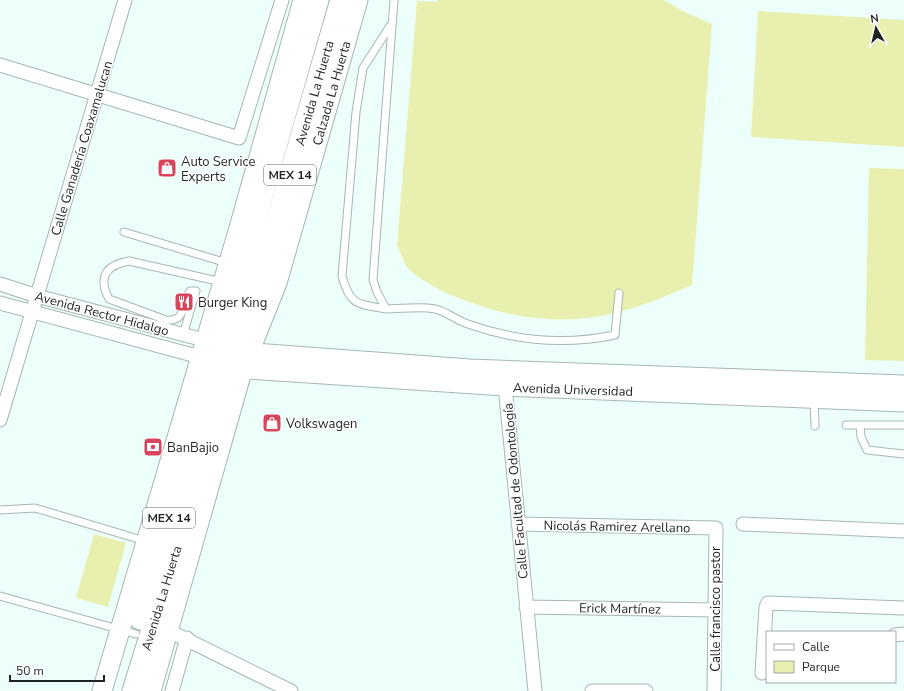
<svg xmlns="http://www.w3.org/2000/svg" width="904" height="691" viewBox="0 0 904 691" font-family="'Nunito Sans',sans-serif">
<rect width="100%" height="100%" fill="#ecfffa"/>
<path fill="#e9f0af" d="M439 0H664L685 12 712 24 692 285C666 296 639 308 611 314 550 327 498 316 442 291 433 286 413 275 407 267 403 261 400 252 397 245L417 1 435 2Z
M758 11 904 20V147L751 137Z
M869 168 904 169V361L865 360Z
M94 534 126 543 108 607 76 598Z"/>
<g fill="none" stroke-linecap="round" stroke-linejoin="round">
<defs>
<path id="lane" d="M394 0 373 280 377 292 386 309C401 309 420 306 435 309 446 311 457 321 468 324 515 341 566 345 615 335L619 293
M124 232 227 263
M386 309C358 304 350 306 342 276L356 112 363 68 390 26
M183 335 196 291H190C182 304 186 322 166 320L109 299C97 276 107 265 129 261L222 282
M814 399 815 426
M846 425H904
M860 425 861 437 867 450 904 454
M0 510 35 508 145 541
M0 596 136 634"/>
<path id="street" d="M0 65 239 138 282 0
M0 284 37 296 204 340
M0 303 200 357
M505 386 535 691
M0 420 125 0
M518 524 716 528 714 691
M743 524 904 531
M526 607 715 610
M161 627 291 691
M895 635 904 634
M762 673 766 607 768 603 904 608
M172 691 187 638
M592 691H646"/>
<path id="secondary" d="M239 349 254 353 470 369 904 385
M232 365 247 369 505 386 904 402
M102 691 239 228 303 0
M151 691 243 368 277 283 358 0"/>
<path id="primary" d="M140 619 318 0
M133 691 239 349 341 0"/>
</defs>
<use href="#lane" stroke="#a6b7b2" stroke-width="9"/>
<use href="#street" stroke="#a6b7b2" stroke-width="15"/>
<use href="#secondary" stroke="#a6b7b2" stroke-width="21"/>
<use href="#primary" stroke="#a6b7b2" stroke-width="23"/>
<use href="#lane" stroke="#fff" stroke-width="7"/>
<use href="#street" stroke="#fff" stroke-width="13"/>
<use href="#secondary" stroke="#fff" stroke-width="19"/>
<use href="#primary" stroke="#fff" stroke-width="21"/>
</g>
<defs>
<symbol id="shop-square" viewBox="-11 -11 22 22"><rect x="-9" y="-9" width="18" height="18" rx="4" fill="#d6455b" stroke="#fff"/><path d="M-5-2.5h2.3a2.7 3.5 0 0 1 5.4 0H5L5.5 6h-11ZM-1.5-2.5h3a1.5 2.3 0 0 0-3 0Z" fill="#fff"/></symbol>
<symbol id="restaurant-square" viewBox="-11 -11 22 22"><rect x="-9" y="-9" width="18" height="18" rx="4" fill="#d6455b" stroke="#fff"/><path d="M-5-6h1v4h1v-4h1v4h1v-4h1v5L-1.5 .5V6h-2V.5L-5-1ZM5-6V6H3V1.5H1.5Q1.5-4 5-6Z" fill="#fff"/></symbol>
<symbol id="bank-square" viewBox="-11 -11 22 22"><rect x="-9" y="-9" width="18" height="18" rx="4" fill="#d6455b" stroke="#fff"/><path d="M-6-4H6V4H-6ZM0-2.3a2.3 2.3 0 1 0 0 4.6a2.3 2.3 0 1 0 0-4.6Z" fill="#fff"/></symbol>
</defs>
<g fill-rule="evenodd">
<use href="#shop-square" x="156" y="157" width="22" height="22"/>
<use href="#restaurant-square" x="173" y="291" width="22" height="22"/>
<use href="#shop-square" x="261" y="412" width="22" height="22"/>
<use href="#bank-square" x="142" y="436" width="22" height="22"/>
</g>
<g text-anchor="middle" stroke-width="3" stroke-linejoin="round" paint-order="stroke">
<g fill="#fff" stroke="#626665" stroke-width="1">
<rect x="264" y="165" width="52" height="20" rx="3"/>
<rect x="143" y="508" width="52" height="20" rx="3"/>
</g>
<g font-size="12" font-weight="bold" fill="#1e2423">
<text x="290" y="179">MEX 14</text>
<text x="169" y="522">MEX 14</text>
</g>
<g font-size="13" fill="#1e2423" stroke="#fff">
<text transform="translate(314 93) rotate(-74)" y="5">Avenida La Huerta</text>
<text transform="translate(331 93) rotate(-74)" y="5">Calzada La Huerta</text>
<text transform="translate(81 148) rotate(-73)" y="5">Calle Ganadería Coaxamalucan</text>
<text transform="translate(102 313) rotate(15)" y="5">Avenida Rector Hidalgo</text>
<text transform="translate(573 389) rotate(2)" y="5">Avenida Universidad</text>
<text transform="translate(515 491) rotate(-95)" y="5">Calle Facultad de Odontología</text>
<text transform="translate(617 526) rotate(1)" y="5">Nicolás Ramirez Arellano</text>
<text transform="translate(161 598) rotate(-73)" y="5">Avenida La Huerta</text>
<text transform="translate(620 608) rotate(1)" y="5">Erick Martínez</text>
<text transform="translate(715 609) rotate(-90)" y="5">Calle francisco pastor</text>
</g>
<g font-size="13" fill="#1e2423" stroke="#fff" text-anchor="start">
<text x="181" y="166">Auto Service<tspan x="181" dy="15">Experts</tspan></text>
<text x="198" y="307">Burger King</text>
<text x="286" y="428">Volkswagen</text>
<text x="167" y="452">BanBajio</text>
</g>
</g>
<rect x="766" y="631" width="130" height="52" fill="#ffffff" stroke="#a5a7a7"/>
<rect x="774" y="644" width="20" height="6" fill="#ffffff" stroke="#a5a7a7"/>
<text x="802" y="651" font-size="12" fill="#1e2423">Calle</text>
<rect x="774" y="661" width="20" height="12" fill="#e9f0af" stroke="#a5a7a7"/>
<text x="802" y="671" font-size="12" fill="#1e2423">Parque</text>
<g transform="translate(876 28) rotate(352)" stroke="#ffffff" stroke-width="3" paint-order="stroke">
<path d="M0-3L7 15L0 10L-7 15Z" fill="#1e2423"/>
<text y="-6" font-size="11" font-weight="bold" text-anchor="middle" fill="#1e2423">N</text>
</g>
<path d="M10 675v6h94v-6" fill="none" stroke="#1e2423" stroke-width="2"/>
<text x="16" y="675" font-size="12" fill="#1e2423" stroke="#ffffff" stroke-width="3" paint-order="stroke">50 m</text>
</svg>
